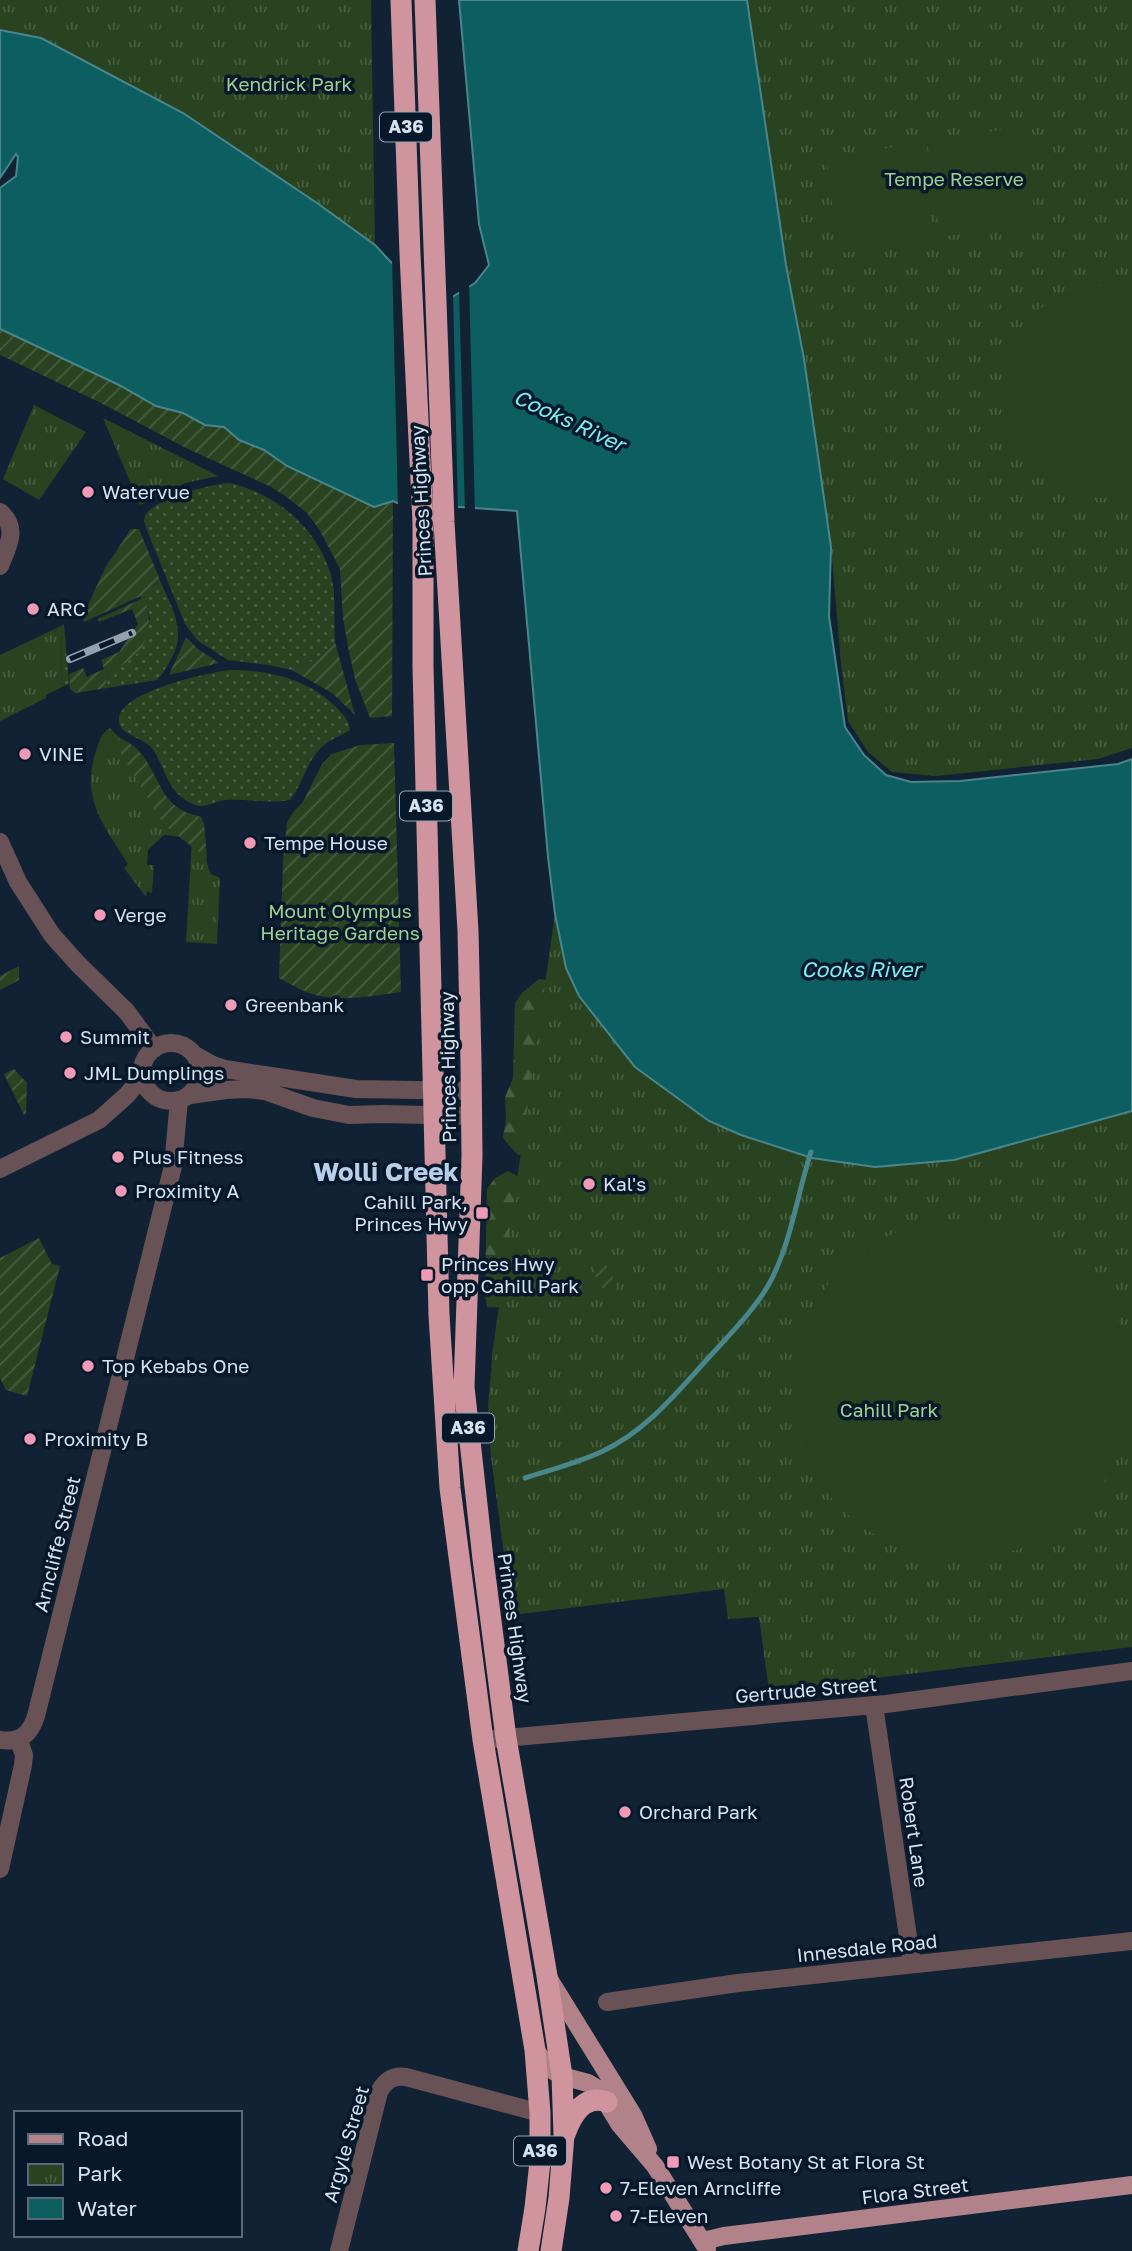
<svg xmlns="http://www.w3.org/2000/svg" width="1132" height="2251" viewBox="0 0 1132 2251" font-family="'Golos Text',sans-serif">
<defs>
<pattern id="grass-dots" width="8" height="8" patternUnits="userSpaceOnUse" patternTransform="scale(1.75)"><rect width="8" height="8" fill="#294320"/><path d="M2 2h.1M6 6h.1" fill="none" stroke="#475e41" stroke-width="1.8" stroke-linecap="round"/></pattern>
<pattern id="forest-firs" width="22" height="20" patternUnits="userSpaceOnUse" patternTransform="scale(1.75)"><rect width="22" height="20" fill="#294320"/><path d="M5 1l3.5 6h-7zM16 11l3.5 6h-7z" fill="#475e41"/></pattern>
<pattern id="park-tufts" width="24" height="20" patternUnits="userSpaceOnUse" patternTransform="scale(1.75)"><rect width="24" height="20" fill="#294320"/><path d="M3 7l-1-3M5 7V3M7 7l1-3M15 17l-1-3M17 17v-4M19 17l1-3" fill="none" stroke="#475e41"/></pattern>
<pattern id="garden-furrows" width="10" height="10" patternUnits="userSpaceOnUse" patternTransform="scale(1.75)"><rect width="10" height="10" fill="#294320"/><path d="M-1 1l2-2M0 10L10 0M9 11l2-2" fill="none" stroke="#475e41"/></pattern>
</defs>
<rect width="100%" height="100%" fill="#112235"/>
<path fill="url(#grass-dots)" d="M230 483C276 494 315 526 330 572 337 594 333 619 335 642L319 658 292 670 268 665 228 660 198 641 185 624 145 525C145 521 143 518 146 514 158 498 210 484 230 483Z
M160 580C172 610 188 630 170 661 166 668 162 675 157 680L107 688 106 681 111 670 135 656 150 619 144 595Z
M64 624 69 684 62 687 61 626Z
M229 670C268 670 308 679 336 707 343 714 349 720 350 730 339 737 327 740 318 751 306 765 302 785 290 800 269 804 248 799 226 800 217 801 209 806 200 806 192 805 183 799 177 793 165 780 162 761 151 747 143 738 121 735 119 722 115 692 208 673 229 670Z"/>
<path fill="url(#forest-firs)" d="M539 979 552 981 538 1152 518 1155 506 1142 503 1137 506 1119 505 1097 513 1078 515 1003 522 993Z
M508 1171 525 1180 518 1308 487 1307 485 1293 487 1189 495 1178Z"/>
<path fill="url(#park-tufts)" d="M0 0H371L375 246 317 203 183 113 41 38 0 30Z
M747 0H1132V748L1098 759 936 776 892 772 868 752 848 721 841 664 831 547 804 359 786 265Z
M34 405 86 432 39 500 3 479Z
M103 418 218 476 185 483 140 505Z
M61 626 62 687 46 695V698L0 721V655Z
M110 728C119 740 130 741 139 751 155 768 160 798 180 810 186 813 194 815 201 817 209 835 202 857 211 874L220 878 217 944 186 942 192 838 164 835 148 850 147 865H154L152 893 147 891 146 897 124 868 128 864C104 825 80 799 96 751 99 742 101 733 110 728Z
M555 914 566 968 579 995 635 1067 709 1121 812 1158 875 1167 954 1160 1132 1111V1647L769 1691 759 1617 728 1619 724 1589 512 1615 491 1457 488 1405 493 1348Z"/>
<path fill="url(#garden-furrows)" d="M0 329 119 385 156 406 183 413 206 425 224 427 239 440 264 450 287 466 374 507 393 501 392 716 370 718 355 679 349 652 343 618 340 569 319 529 307 513 284 495 269 486 188 449 99 402 0 355Z
M131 529H139L160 580 154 585 153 591 144 596C151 617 152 637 136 655 130 662 118 666 111 670L106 681 107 688 75 693 70 689 69 674 83 668 87 677 104 669 101 660 119 652 138 624 132 609 99 622 98 619 141 599V596L84 622 82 618 105 568Z
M186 637 198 649 219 663 169 675Z
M335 642 355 715 332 693 292 670 319 658Z
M118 738C158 755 152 792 180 809 186 813 194 815 201 817L204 824 207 858 164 825 120 752Z
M394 743 401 992C372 996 338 1003 309 993 298 989 289 983 279 978L283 862 287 822 294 811 303 802 322 764 332 754 360 745Z
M19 966V980L0 990V976Z
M14 1069 27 1083 26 1113 24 1115 4 1074Z
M39 1238 52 1264 60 1266 27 1396 6 1390 0 1378V1258Z
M601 1260 611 1271 616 1290 612 1292 604 1290 594 1274 595 1263Z"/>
<path fill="#294320" d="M1022 127 1036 223 940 237 927 141Z
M921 143 935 239 839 253 826 157Z
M1104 285 1132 289V494C1114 501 1092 498 1074 493 1014 473 984 410 1009 351 1015 336 1026 319 1040 309 1059 294 1081 290 1104 285Z
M792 1389a170 170 0 1 1 340 0a170 170 0 1 1-340 0Z"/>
<path fill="#0c5e61" stroke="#49868c" stroke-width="2" d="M459 0H747L786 265 804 359 831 547 829 616 845 727 864 755 886 775 911 782 960 781 1118 764 1132 759V1111L954 1160 875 1167 812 1158 741 1135 709 1121 635 1067 579 996 566 968 555 914 548 857 517 511 446 506 415 511 393 501 374 507 287 466 264 450 239 440 224 427 205 425 183 413 156 406 119 385 0 329V188L16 176 18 157 16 154 0 178V30L41 38 183 113 317 203 375 245 419 292 452 297 475 283 489 265 479 224Z"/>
<path fill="#112235" d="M392 258 421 289 453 292 458 511 446 510 414 514 398 507Z
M469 282 475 513 465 512 459 288Z"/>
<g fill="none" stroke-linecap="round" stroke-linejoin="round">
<path stroke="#49868c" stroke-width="5" d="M525 1478C550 1470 577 1463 601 1452 647 1431 678 1391 712 1354 732 1332 754 1310 769 1284 791 1244 797 1195 811 1152"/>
<path stroke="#695255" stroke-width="18" d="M0 512C19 528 8 546 0 566
M0 842 18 882 52 935 78 964 127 1012 154 1049
M142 1072a29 29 0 1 1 58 0a29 29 0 1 1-58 0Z
M195 1055 213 1065 225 1069 356 1089 472 1091
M190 1095 226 1090 246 1089 265 1091 313 1108 349 1115 382 1114 473 1116
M0 1169 99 1120 127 1095 142 1077
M874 1705 912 1964
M0 1740C20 1743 30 1735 36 1716L173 1166 179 1100
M483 1740 886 1704 1132 1671
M0 1869 23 1765 24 1755 19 1740
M607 2002 738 1983 1132 1941
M339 2251 379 2092C385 2081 393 2075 406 2077L540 2113"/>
<path stroke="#b2828a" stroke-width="18" d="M549 1979 633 2115 648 2149
M535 2050 552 2070 562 2076 588 2083 598 2089 620 2125 655 2166 707 2249
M703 2241 724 2236 1132 2185"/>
<path stroke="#cf949e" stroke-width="21" d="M401 0 410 254 423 522V666L439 1315 450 1488 483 1740 535 2050 540 2113V2162L535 2208 528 2251
M425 0 444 522 468 931 471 1061 472 1156 464 1387 483 1559 506 1738 547 1976 562 2076 564 2135 559 2198 551 2251
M565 2134C572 2115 584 2094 607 2102"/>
<defs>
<path id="rail" d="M70 659 132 633"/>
</defs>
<use href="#rail" stroke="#94a1b0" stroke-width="8"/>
<use href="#rail" stroke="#07182b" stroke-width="5" stroke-dasharray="16" stroke-linecap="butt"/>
</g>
<g fill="#f09ab6" stroke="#07182b" stroke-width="2.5">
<circle cx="88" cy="492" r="7"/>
<circle cx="33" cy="609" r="7"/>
<circle cx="25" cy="754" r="7"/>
<circle cx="250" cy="843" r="7"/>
<circle cx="100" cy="915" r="7"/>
<circle cx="231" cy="1005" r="7"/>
<circle cx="66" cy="1037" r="7"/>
<circle cx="70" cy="1073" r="7"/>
<circle cx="118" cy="1157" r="7"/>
<circle cx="589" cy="1184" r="7"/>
<circle cx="121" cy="1191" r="7"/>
<rect x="475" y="1206" width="14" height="14" rx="3.5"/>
<rect x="420" y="1268" width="14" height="14" rx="3.5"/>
<circle cx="88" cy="1366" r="7"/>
<circle cx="30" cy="1439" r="7"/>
<circle cx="625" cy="1812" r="7"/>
<rect x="666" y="2155" width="14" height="14" rx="3.5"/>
<circle cx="606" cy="2188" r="7"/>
<circle cx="616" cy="2216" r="7"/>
</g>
<g text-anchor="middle" stroke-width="7" stroke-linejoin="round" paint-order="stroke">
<g fill="#07182b" stroke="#99a5b5" stroke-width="2">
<rect x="380" y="112.5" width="52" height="29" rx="5"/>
<rect x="400" y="791.5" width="52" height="29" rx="5"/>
<rect x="442" y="1413.5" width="52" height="29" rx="5"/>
<rect x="514" y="2136.5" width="52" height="29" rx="5"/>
</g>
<g font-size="18" font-weight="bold" fill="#d7e2f0">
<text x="406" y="133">A36</text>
<text x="426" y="812">A36</text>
<text x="468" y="1434">A36</text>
<text x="540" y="2157">A36</text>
</g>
<g font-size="19" fill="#a0d191" stroke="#07182b">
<text x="289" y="91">Kendrick Park</text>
<text x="954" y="186">Tempe Reserve</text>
<text x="340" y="918">Mount Olympus<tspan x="340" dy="22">Heritage Gardens</tspan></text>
<text x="889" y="1417">Cahill Park</text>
</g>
<g font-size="19" fill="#d7e2f0" stroke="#07182b" text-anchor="start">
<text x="102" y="499">Watervue</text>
<text x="47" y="616">ARC</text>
<text x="39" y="761">VINE</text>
<text x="264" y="850">Tempe House</text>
<text x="114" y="922">Verge</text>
<text x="245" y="1012">Greenbank</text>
<text x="80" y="1044">Summit</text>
<text x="84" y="1080">JML Dumplings</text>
<text x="132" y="1164">Plus Fitness</text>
<text x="603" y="1191">Kal's</text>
<text x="135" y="1198">Proximity A</text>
<text x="468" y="1209" text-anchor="end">Cahill Park,<tspan x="468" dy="22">Princes Hwy</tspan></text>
<text x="441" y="1271">Princes Hwy<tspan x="441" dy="22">opp Cahill Park</tspan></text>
<text x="102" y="1373">Top Kebabs One</text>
<text x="44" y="1446">Proximity B</text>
<text x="639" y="1819">Orchard Park</text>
<text x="687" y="2169">West Botany St at Flora St</text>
<text x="620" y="2195">7-Eleven Arncliffe</text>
<text x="630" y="2223">7-Eleven</text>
</g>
<g font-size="19" fill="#d7e2f0" stroke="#07182b">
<text transform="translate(421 501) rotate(-93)" y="7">Princes Highway</text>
<text transform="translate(448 1067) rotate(-91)" y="7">Princes Highway</text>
<text transform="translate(57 1544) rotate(-76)" y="7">Arncliffe Street</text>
<text transform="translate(515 1628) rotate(82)" y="7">Princes Highway</text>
<text transform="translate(806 1690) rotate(-5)" y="7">Gertrude Street</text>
<text transform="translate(914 1832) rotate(82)" y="7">Robert Lane</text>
<text transform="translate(867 1948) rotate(-6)" y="7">Innesdale Road</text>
<text transform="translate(346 2144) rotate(-74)" y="7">Argyle Street</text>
<text transform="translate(915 2191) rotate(-7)" y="7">Flora Street</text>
</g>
<g font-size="21" font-style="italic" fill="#7debf0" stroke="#07182b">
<text transform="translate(569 421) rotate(25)" y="7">Cooks River</text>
<text x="861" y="977">Cooks River</text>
</g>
<g font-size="26" font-weight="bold" fill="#b9cfe9" stroke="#07182b">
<text x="386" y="1181">Wolli Creek</text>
</g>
</g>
<rect x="14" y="2111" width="228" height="126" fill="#07182b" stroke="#5a697a" stroke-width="2"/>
<rect x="28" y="2134" width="35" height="10" fill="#b2828a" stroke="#5a697a" stroke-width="2"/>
<text x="77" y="2146" font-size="21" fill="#d7e2f0">Road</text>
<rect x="28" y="2164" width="35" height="21" fill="url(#park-tufts)" stroke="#5a697a" stroke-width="2"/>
<text x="77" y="2181" font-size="21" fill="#d7e2f0">Park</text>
<rect x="28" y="2198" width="35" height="21" fill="#0c5e61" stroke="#5a697a" stroke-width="2"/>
<text x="77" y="2216" font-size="21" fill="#d7e2f0">Water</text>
</svg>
